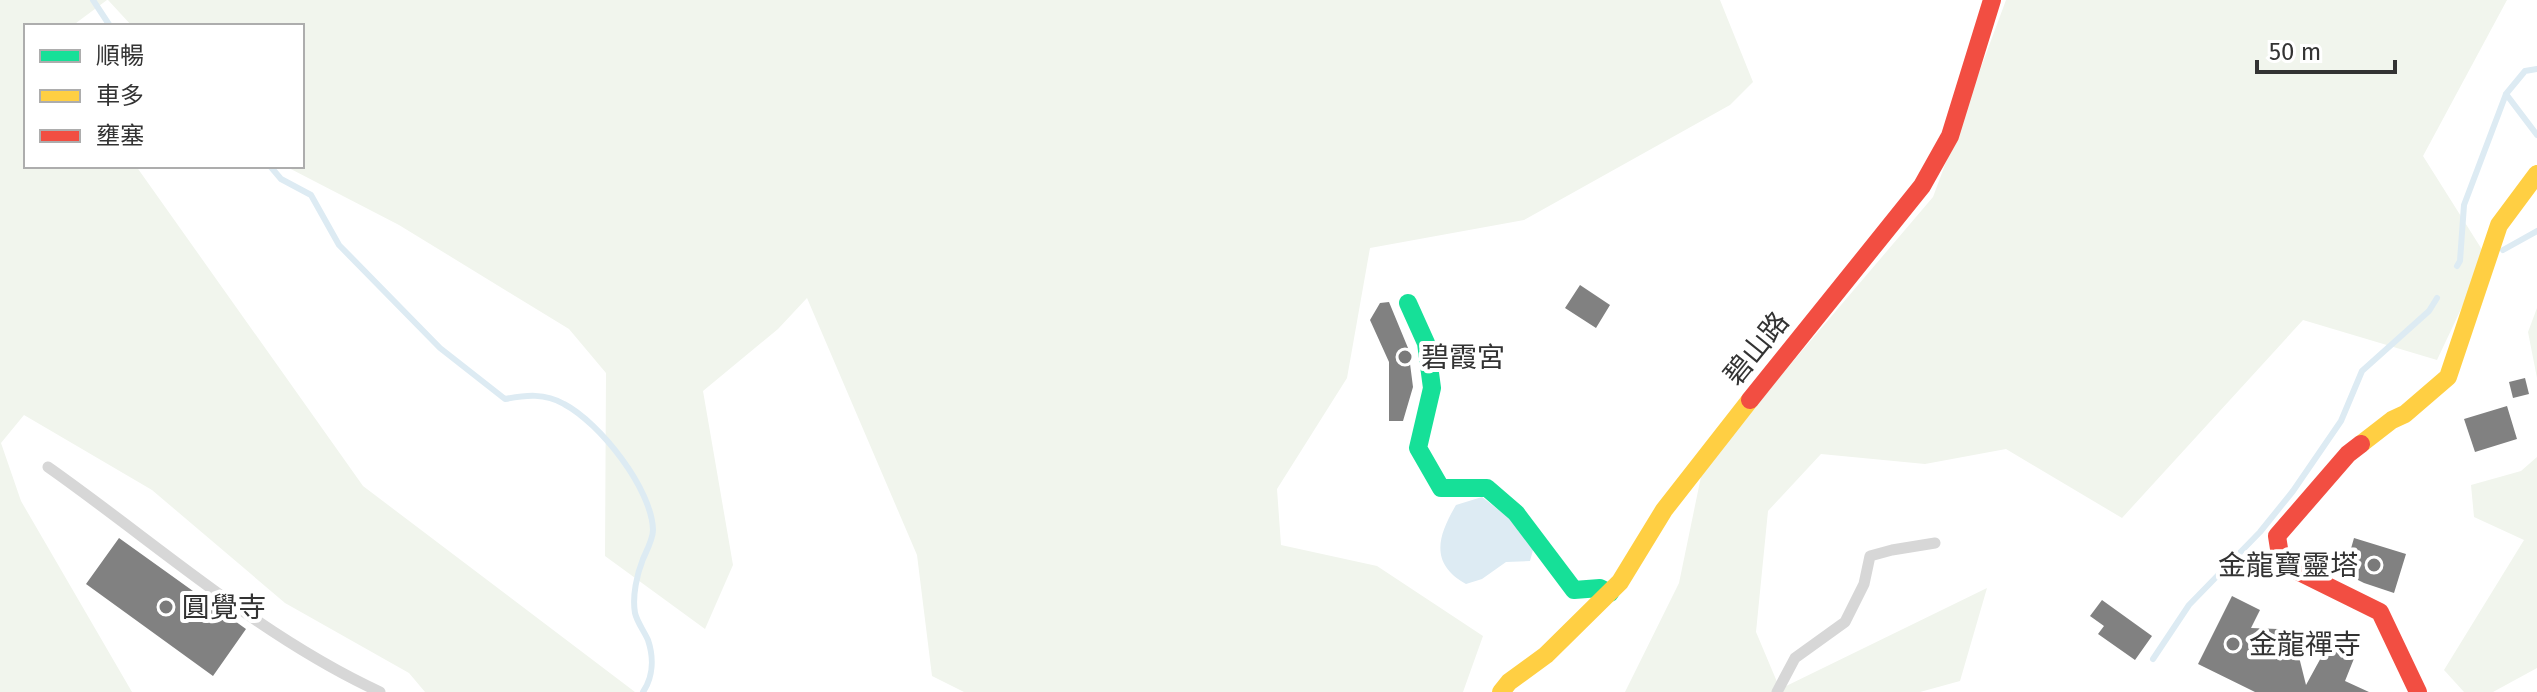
<svg xmlns="http://www.w3.org/2000/svg" width="2537" height="692" viewBox="0 0 2537 692" font-family="'Fira Sans','Noto Sans TC',sans-serif">
<rect width="100%" height="100%" fill="#fff"/>
<path fill="#f1f5ed" d="M0 0H107L72 26H26V166H136L363 486 635 692H425L409 673 285 603 152 490 24 415 1 443 21 501 132 692H0Z
M108 0H1720L1753 82 1730 105 1524 220 1370 248 1347 378 1277 489 1281 545 1377 566 1483 636 1463 692H964L932 676 917 555 807 298 778 329 703 391 733 565 705 629 605 556 606 373 569 329 399 225 285 166H302V26H132Z
M2006 0H2507L2423 156 2486 256 2437 360 2303 320 2122 518 2006 449 1925 464 1821 454 1768 511 1756 632 1780 689 1987 588 1960 681 1920 692H1625L1679 583 1703 467 1933 197Z
M2537 308V378L2528 332Z
M2537 457V668L2493 692H2464L2444 670 2524 540 2474 517 2471 485 2521 471Z"/>
<path fill="#ddebf3" d="M1482 497 1536 539 1530 561 1506 562 1482 579 1466 584C1429 563 1438 536 1456 505Z"/>
<g fill="none" stroke-linecap="round" stroke-linejoin="round">
<path stroke="#ddebf3" stroke-width="6" d="M93 0 110 26
M2506 94 2537 135
M270 166 281 179 311 195 339 245 440 348 505 399C526 395 545 393 564 404 600 423 652 489 653 530 653 539 647 550 643 559 637 574 632 596 635 613 637 622 644 631 648 640 654 658 653 677 643 692
M2503 250 2537 231
M2457 266 2460 261 2464 205 2506 94 2525 71 2537 69
M2153 659 2189 605 2260 532 2293 491 2341 421 2362 371 2429 311 2437 298"/>
</g>
<path fill="#818181" d="M1580 285 1610 305 1596 328 1565 308Z
M1389 302 1408 348 1413 387 1403 421H1389V362L1370 320 1380 303Z
M2525 378 2529 394 2513 398 2509 382Z
M2507 406 2517 439 2475 452 2464 419Z
M119 538 246 629 213 676 86 584Z
M2354 538 2406 554 2394 593 2364 583 2344 573Z
M2232 596 2260 610 2251 628 2278 629 2294 637 2306 685 2329 643 2355 656 2345 681 2369 692H2255L2198 664Z
M2102 600 2152 636 2135 660 2098 634 2104 626 2090 616Z"/>
<g fill="none" stroke-linecap="round" stroke-linejoin="round">
<path stroke="#d7d7d7" stroke-width="11" d="M48 467C156 543 259 636 380 692
M1777 692 1795 658 1845 622 1864 584 1870 556 1892 550 1935 543"/>
<path stroke="#16e098" stroke-width="18" d="M1408 303 1426 343 1432 388 1418 448 1441 488H1487L1516 513 1574 590 1600 588 1610 593"/>
<path stroke="#ffcf43" stroke-width="18" d="M2361 444 2392 420 2405 414 2448 377 2499 225 2537 174
M1501 692 1509 682 1546 655 1620 582 1664 510 1750 400"/>
<path stroke="#f24e42" stroke-width="18" d="M1750 400 1922 186 1950 136 1992 0
M2361 444 2348 454 2277 536 2280 555 2295 570 2380 612 2418 692"/>
</g>
<g fill="#7a7a7a" stroke="#fff" stroke-width="3">
<circle cx="1405" cy="357" r="8"/>
<circle cx="2374" cy="565" r="8"/>
<circle cx="166" cy="607" r="8"/>
<circle cx="2233" cy="644" r="8"/>
</g>
<g text-anchor="middle" stroke-width="8" stroke-linejoin="round" paint-order="stroke">
<g font-size="28" fill="#333" stroke="#fff">
<text transform="translate(1756 348) rotate(-51)" y="10">碧山路</text>
</g>
<g font-size="28" fill="#333" stroke="#fff" text-anchor="start">
<text x="1421" y="367">碧霞宮</text>
<text x="2358" y="575" text-anchor="end">金龍寶靈塔</text>
<text x="182" y="617">圓覺寺</text>
<text x="2249" y="654">金龍禪寺</text>
</g>
</g>
<rect x="24" y="24" width="280" height="144" fill="#ffffff" stroke="#adadad" stroke-width="2"/>
<rect x="40" y="50" width="40" height="12" fill="#16e098" stroke="#adadad" stroke-width="2"/>
<text x="96" y="64" font-size="24" fill="#333333">順暢</text>
<rect x="40" y="90" width="40" height="12" fill="#ffcf43" stroke="#adadad" stroke-width="2"/>
<text x="96" y="104" font-size="24" fill="#333333">車多</text>
<rect x="40" y="130" width="40" height="12" fill="#f24e42" stroke="#adadad" stroke-width="2"/>
<text x="96" y="144" font-size="24" fill="#333333">壅塞</text>
<path d="M2257 60v12h138v-12" fill="none" stroke="#333333" stroke-width="4"/>
<text x="2269" y="60" font-size="24" fill="#333333" stroke="#ffffff" stroke-width="6" paint-order="stroke">50 m</text>
</svg>
